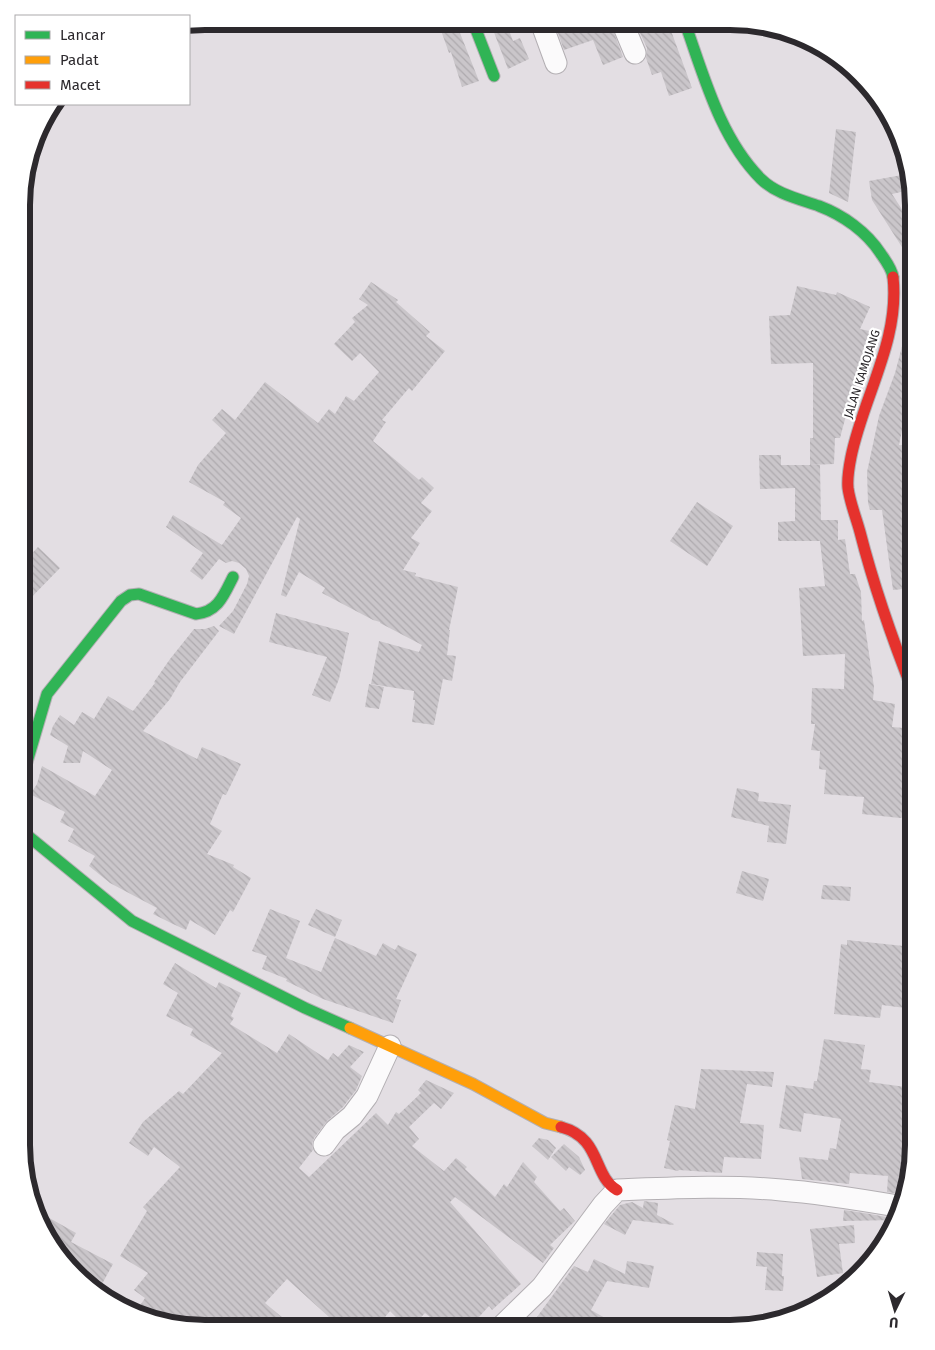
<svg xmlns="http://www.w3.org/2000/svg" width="935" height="1350" viewBox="0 0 935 1350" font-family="'Fira Sans',sans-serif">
<defs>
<pattern id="building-back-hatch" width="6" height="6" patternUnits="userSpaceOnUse" patternTransform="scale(1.25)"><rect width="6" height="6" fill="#cac6ca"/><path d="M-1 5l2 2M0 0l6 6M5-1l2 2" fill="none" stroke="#aeaaae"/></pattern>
</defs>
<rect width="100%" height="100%" fill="#e3dee3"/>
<path fill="url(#building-back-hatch)" d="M438 22H458V28L479 81 462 87 451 52 449 53Z
M490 22H506L513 41 520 38 529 59 508 69Z
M554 22H610L623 57 603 65 593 40 564 50Z
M648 23H670V28L692 88 669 96 661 72 652 75 646 58 647 48 640 33 650 30Z
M836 129 856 132 848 202 829 193Z
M902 175 905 191 892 194 914 228V266L872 200 869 181Z
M371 282 398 300 396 302 430 332 426 336 445 351 412 391 409 388 382 420 386 422 373 441 419 480 422 477 434 488 421 503 432 511 411 538 420 543 403 570 416 573 415 576 458 587 449 630H450L447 655 456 656 452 681 443 679 434 725 412 722 415 700H413L414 691 371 684 379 641 419 652 422 645 380 623V622L373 620 322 593 325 588 299 572 286 597 281 595 300 519 297 517 234 634 219 626 233 611 247 584 249 576 246 569 239 563 232 561 226 563 219 559 202 580 190 571 203 553 166 527 173 515 222 545 241 518 223 505 225 502 189 482 198 465 226 433 212 420 222 409 235 420 265 382 318 423 329 409 335 414 346 396 354 401 379 372 360 353 352 361 334 344 355 322 352 318 368 305 359 299Z
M797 286 836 295 837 292 870 307 860 329 874 332 871 342 848 408 840 438H835L834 464 810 465V438H813V363L771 364 769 316 790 315Z
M905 335 914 338V416H905L899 445 911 446 910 470H913L914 491V588L893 590 882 510H870L868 503 867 472 879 416 895 373Z
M759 455H781V465H820L821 520H838V540L845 539 850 574H855L861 592 862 621 864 620 874 687 873 700 895 704 892 727 904 728 903 753 914 750 913 815 900 818 862 814 864 797 824 794 826 770 819 769 820 751 811 750 815 724H811L812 688 844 689 845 654 803 656 799 588 825 586 820 541H778V522L795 521V488L760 489Z
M697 502 733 526 707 566 670 541Z
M38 547 60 568 22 607V564Z
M276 613 349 633 339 679 330 702 312 695 327 657 269 642Z
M214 626 219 631 180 682 170 699 143 731 197 759 202 747 241 764 226 795 223 794 210 824 222 831 207 854 234 865 233 867 251 878 233 912 230 910 215 935 190 920 186 930 173 924 153 914 157 908 110 883 89 866 95 856 68 841 74 829 60 822 65 812 28 793 33 790 37 784 42 766 95 796 112 770 83 751 80 763H63L68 746 50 735 53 726 60 715 74 725 82 712 94 719 108 696 133 711 155 683 154 682 170 659 194 629H205Z
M369 684 384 687 379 709 365 707Z
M737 788 759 793 758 801 791 805 786 844 767 842 769 826 731 817Z
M742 871 769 879 763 901 736 893Z
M823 885 851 887 850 901 821 899Z
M270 909 300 921 286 958 321 972 335 938 376 956 383 943 395 950 398 945 417 954 396 999 401 1000 393 1023 323 999 286 981 287 979 262 969 267 956 252 951Z
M316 909 342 920 335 937 308 925Z
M847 940 913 947V1009L882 1005 880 1018 834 1014 841 944 847 945Z
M175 963 216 988 219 982 241 993 231 1016 234 1018 230 1024 277 1053 289 1034 328 1060 333 1053 338 1057 349 1045 364 1052 350 1067 362 1076 356 1090 343 1107 327 1121 314 1138 312 1144 313 1150 299 1168 309 1177 376 1113 388 1125 396 1112 399 1114 421 1093 418 1090 426 1080 454 1093 441 1109 434 1103 409 1127 419 1139 412 1146 444 1171 456 1158 467 1167 465 1169 495 1197 504 1184 507 1187 523 1162 537 1177 534 1182 560 1211 564 1208 575 1221 550 1245 554 1248 543 1263 455 1197 450 1202 521 1284 492 1310 489 1306 469 1328H443L425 1313 411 1328H407L390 1311 376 1328H320L329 1317 287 1279 265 1303 295 1328 181 1327 167 1319 165 1321 137 1310 145 1298 134 1290 148 1273 120 1256 147 1211 143 1207 180 1167 154 1147 148 1156 129 1143 143 1122 179 1091 183 1094 222 1053 190 1035 193 1029 166 1016 178 993 163 984Z
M824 1039 865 1045 861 1069 871 1070 869 1082 913 1088 911 1107H913V1157L906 1195 887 1192 888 1176 850 1173 849 1184 802 1179 799 1157 828 1160 830 1148 836 1149 841 1119 804 1113 801 1132 779 1128 786 1085 813 1089 814 1081H817Z
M701 1069 774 1072 772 1087 747 1084 740 1123 764 1125 761 1159 724 1157 722 1173 679 1170 678 1171 664 1168 670 1141 667 1140 675 1105 695 1109Z
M539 1138 548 1140 556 1148 548 1160 532 1146Z
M564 1144 579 1157 585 1170 580 1175 569 1167 566 1171 551 1157Z
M644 1201 658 1203 657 1215 674 1224 673 1225 633 1220 625 1235 604 1224 620 1205 632 1202 643 1208Z
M844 1210 870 1214 897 1219 896 1220 843 1221Z
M37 1211 76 1233 71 1242 113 1264 102 1284 91 1278 88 1285 67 1266 40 1226Z
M854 1225 855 1243 839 1244 843 1273 817 1277 810 1229Z
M757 1252 783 1254 782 1276H784L783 1291 765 1290 767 1267 756 1266Z
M594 1259 625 1274 627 1261 654 1266 649 1288 607 1281 591 1310 605 1318 599 1328H529L574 1266 588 1272Z"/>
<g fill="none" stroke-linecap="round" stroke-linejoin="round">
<defs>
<path id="street" d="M541 22 556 63
M622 22 635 53
M324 1145 335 1130 352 1116 367 1096 390 1046
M500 1328 542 1287 603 1205 617 1190C671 1188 727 1185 781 1190 822 1193 862 1200 903 1207"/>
<path id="fast" d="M473 22 494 76
M685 23C704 76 720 138 761 179 776 194 799 199 819 206 843 215 867 232 881 254 886 261 892 269 893 277
M22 779 47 694 121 601 130 595 139 594 196 614C218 612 224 595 233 577
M22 831 132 921 305 1008 350 1028"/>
<path id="slow" d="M350 1028 473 1084 545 1123 561 1127"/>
<path id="jam" d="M893 277C900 341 863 397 851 457 849 467 847 478 848 488 850 503 856 517 860 532 874 587 893 641 914 694
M561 1127C602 1138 592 1175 617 1190"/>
</defs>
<use href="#street" stroke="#b3afb3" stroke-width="23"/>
<use href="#fast" stroke="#b3afb3" stroke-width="13"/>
<use href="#slow" stroke="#b3afb3" stroke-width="13"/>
<use href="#jam" stroke="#b3afb3" stroke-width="13"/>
<use href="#street" stroke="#fbfafb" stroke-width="21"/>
<use href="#fast" stroke="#30b455" stroke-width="11"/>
<use href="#slow" stroke="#ff9f0a" stroke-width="11"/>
<use href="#jam" stroke="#e5322d" stroke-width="11"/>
</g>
<g text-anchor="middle" stroke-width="4.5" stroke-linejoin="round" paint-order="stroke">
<g font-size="12" fill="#2c292d" stroke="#fff">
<text transform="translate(862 374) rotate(-72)" y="4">JALAN KAMOJANG</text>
</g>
</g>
<path d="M0 0H935V1350H0ZM205 30H730A175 175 0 0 1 905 205V1145A175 175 0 0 1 730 1320H205A175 175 0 0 1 30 1145V205A175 175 0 0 1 205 30Z" fill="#fff" fill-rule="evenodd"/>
<path fill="none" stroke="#2c292d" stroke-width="6" d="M205 30H730A175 175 0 0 1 905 205V1145A175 175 0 0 1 730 1320H205A175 175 0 0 1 30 1145V205A175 175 0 0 1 205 30Z"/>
<rect x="15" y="15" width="175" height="90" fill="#ffffff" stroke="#aba9ab"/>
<rect x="25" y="31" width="25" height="8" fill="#30b455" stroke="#aba9ab"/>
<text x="60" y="40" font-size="15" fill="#2c292d">Lancar</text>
<rect x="25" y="56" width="25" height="8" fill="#ff9f0a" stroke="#aba9ab"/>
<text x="60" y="65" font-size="15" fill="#2c292d">Padat</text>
<rect x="25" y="81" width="25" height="8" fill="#e5322d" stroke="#aba9ab"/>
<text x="60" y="90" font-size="15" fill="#2c292d">Macet</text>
<g transform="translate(895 1310) rotate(185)" stroke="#ffffff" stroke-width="4" paint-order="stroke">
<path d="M0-4L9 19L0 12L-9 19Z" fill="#2c292d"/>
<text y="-8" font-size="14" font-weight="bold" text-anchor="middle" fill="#2c292d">U</text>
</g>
</svg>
